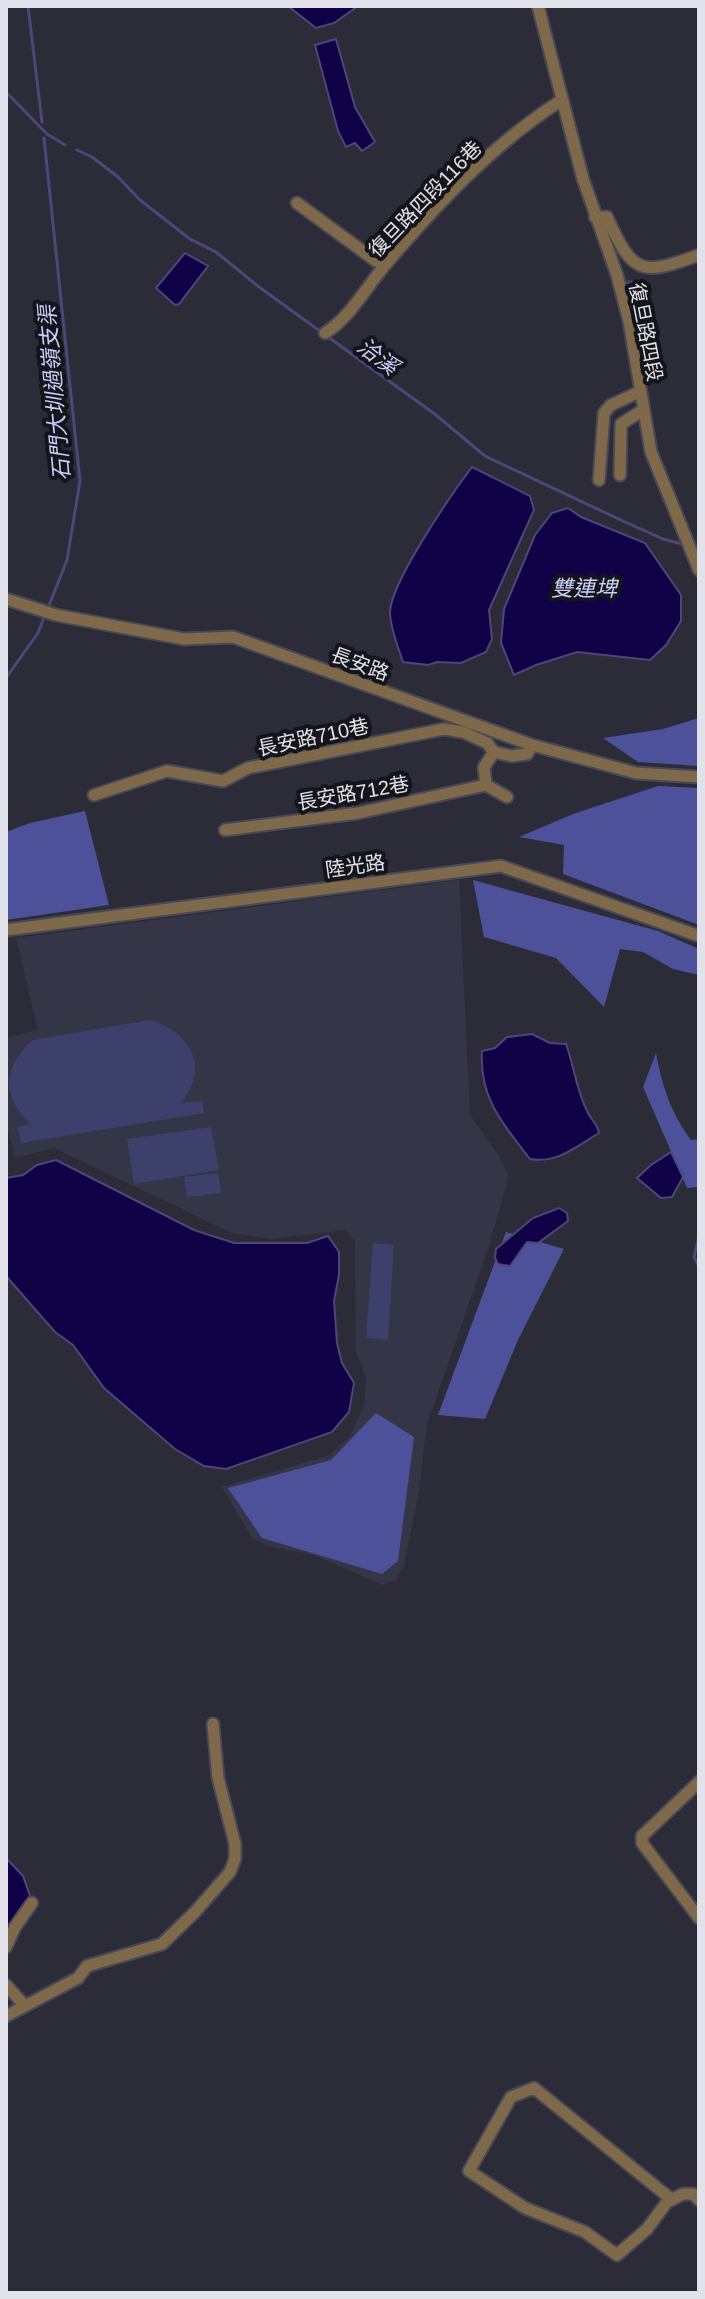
<svg xmlns="http://www.w3.org/2000/svg" width="705" height="2299" viewBox="0 0 705 2299" font-family="Helvetica,'Noto Sans TC',sans-serif">
<rect width="100%" height="100%" fill="#2b2c38"/>
<path fill="#343647" d="M459 880 470 1115 498 1154 509 1176 488 1249 427 1424 419 1491 404 1566 396 1580 382 1585 314 1555 267 1546 252 1538 222 1487 330 1455 350 1436 364 1405 366 1379 356 1350 355 1242 346 1230 270 1239 232 1233 54 1148 15 1158 6 1122V1038L38 1030 16 938Z"/>
<path fill="#3c406a" d="M630 280 645 282 648 298 637 305 650 307 652 318C651 326 643 328 636 329L626 281Z
M150 1020C191 1033 210 1066 181 1103L202 1101 204 1113 21 1143 18 1127 31 1124C0 1097 3 1066 33 1040Z
M211 1127 219 1170 134 1184 127 1139Z
M218 1173 221 1193 187 1197 184 1177Z
M373 1243 394 1245 388 1340 366 1338Z"/>
<path fill="#4d519a" d="M699 718V766L638 762 603 738 663 729Z
M658 786 699 788V925L563 874 564 845 519 837 573 814Z
M85 811 109 905 6 920V832L30 823Z
M473 880 658 931 699 949V975L673 969 643 952 620 949 604 1007 556 958 484 937Z
M656 1053C662 1086 671 1113 691 1140L699 1139 697 1187 687 1188 643 1087Z
M506 1232 564 1249 518 1340 485 1419 438 1415Z
M376 1413 414 1437 398 1561 382 1574 262 1538 228 1488 331 1460Z"/>
<path fill="#110248" stroke="#4f4579" stroke-width="2" d="M288 6H358L334 23 316 28Z
M336 39 355 107 375 142 362 151 355 143 346 147 338 131 315 45Z
M185 253 208 266 179 304 175 305 156 288Z
M472 467 530 496 534 510 489 610 492 639 486 652 461 663 437 662 428 665 403 662C398 647 391 630 390 614 388 586 453 492 472 467Z
M568 508 581 517 645 543 681 595V621L666 645 650 660 577 652 536 665 514 675 501 643 504 609 535 535 552 513Z
M532 1034 550 1043 566 1044C574 1066 576 1089 587 1111 591 1120 597 1123 599 1133 577 1146 557 1164 530 1159 503 1124 479 1098 482 1051L495 1048 507 1037Z
M671 1152 683 1177 672 1197 661 1198 637 1178 651 1165Z
M56 1160 194 1230 234 1243H307L328 1236 339 1252V1275L334 1301 337 1343 342 1363 354 1383 349 1412 332 1432 226 1469 204 1466 175 1449 104 1388 73 1345 55 1332 6 1276V1178L23 1175 37 1165Z
M559 1208 567 1213 568 1221 538 1243 527 1242 510 1266 498 1264 495 1258 496 1249 533 1218Z
M6 1858 23 1876 30 1896 6 1932Z"/>
<g fill="none" stroke-linecap="round" stroke-linejoin="round">
<path stroke="#4f4579" stroke-width="3" d="M28 6 42 122
M6 92 47 134 65 145
M44 138 80 481 67 560 48 608
M77 150 92 157 118 177 140 200 190 239 216 252 259 287 436 415 485 456 625 522 663 539 686 545
M6 678 38 633 45 615
M699 1236 694 1257 699 1266"/>
<defs>
<path id="minor" d="M538 6 583 179 617 275 629 321 651 452 699 570
M297 203 376 261 386 264
M595 217H607C633 275 641 276 699 255
M325 333C349 319 367 286 386 264 437 204 495 142 562 100
M620 475 621 424 643 410
M599 480 604 413 611 405 639 392
M6 599 56 615 184 639 233 637 532 745 636 773 699 777
M494 752 484 767 486 785 507 797
M94 795 167 771 223 781 248 768 444 729 463 732 487 743 494 752 511 756 527 754 532 745
M225 830 358 813 486 785
M6 930 501 866 699 936
M699 1782 642 1836V1843L699 1918
M6 1947 15 1927 32 1903
M6 1985 25 2006
M6 2016 78 1978 87 1966 162 1944 195 1912 230 1872 235 1859V1844L218 1778 213 1724
M671 2199 534 2088 511 2097 469 2171 525 2208 585 2232 617 2255 647 2229 667 2202 683 2194H693L699 2200"/>
</defs>
<use href="#minor" stroke="#484954" stroke-width="15"/>
<use href="#minor" stroke="#7e694a" stroke-width="11"/>
</g>
<g text-anchor="middle" stroke-width="8" stroke-linejoin="round" paint-order="stroke">
<g font-size="20" fill="#e1e2ea" stroke="#14151a">
<text transform="translate(425 199) rotate(-46)" y="7">復旦路四段116巷</text>
<text transform="translate(646 332) rotate(79)" y="7">復旦路四段</text>
<text transform="translate(360 664) rotate(20)" y="7">長安路</text>
<text transform="translate(313 737) rotate(-12)" y="7">長安路710巷</text>
<text transform="translate(353 793) rotate(-10)" y="7">長安路712巷</text>
<text transform="translate(355 866) rotate(-8)" y="7">陸光路</text>
</g>
<g font-size="22" font-style="italic" fill="#c8cef8" stroke="#14151a">
<text transform="translate(378 356) rotate(37)" y="8">洽溪</text>
<text transform="translate(54 393) rotate(-95)" y="8">石門大圳過嶺支渠</text>
<text x="584" y="596">雙連埤</text>
</g>
</g>
<rect width="705" height="2299" fill="none" stroke="#e1e2ea" stroke-width="16"/>
</svg>
